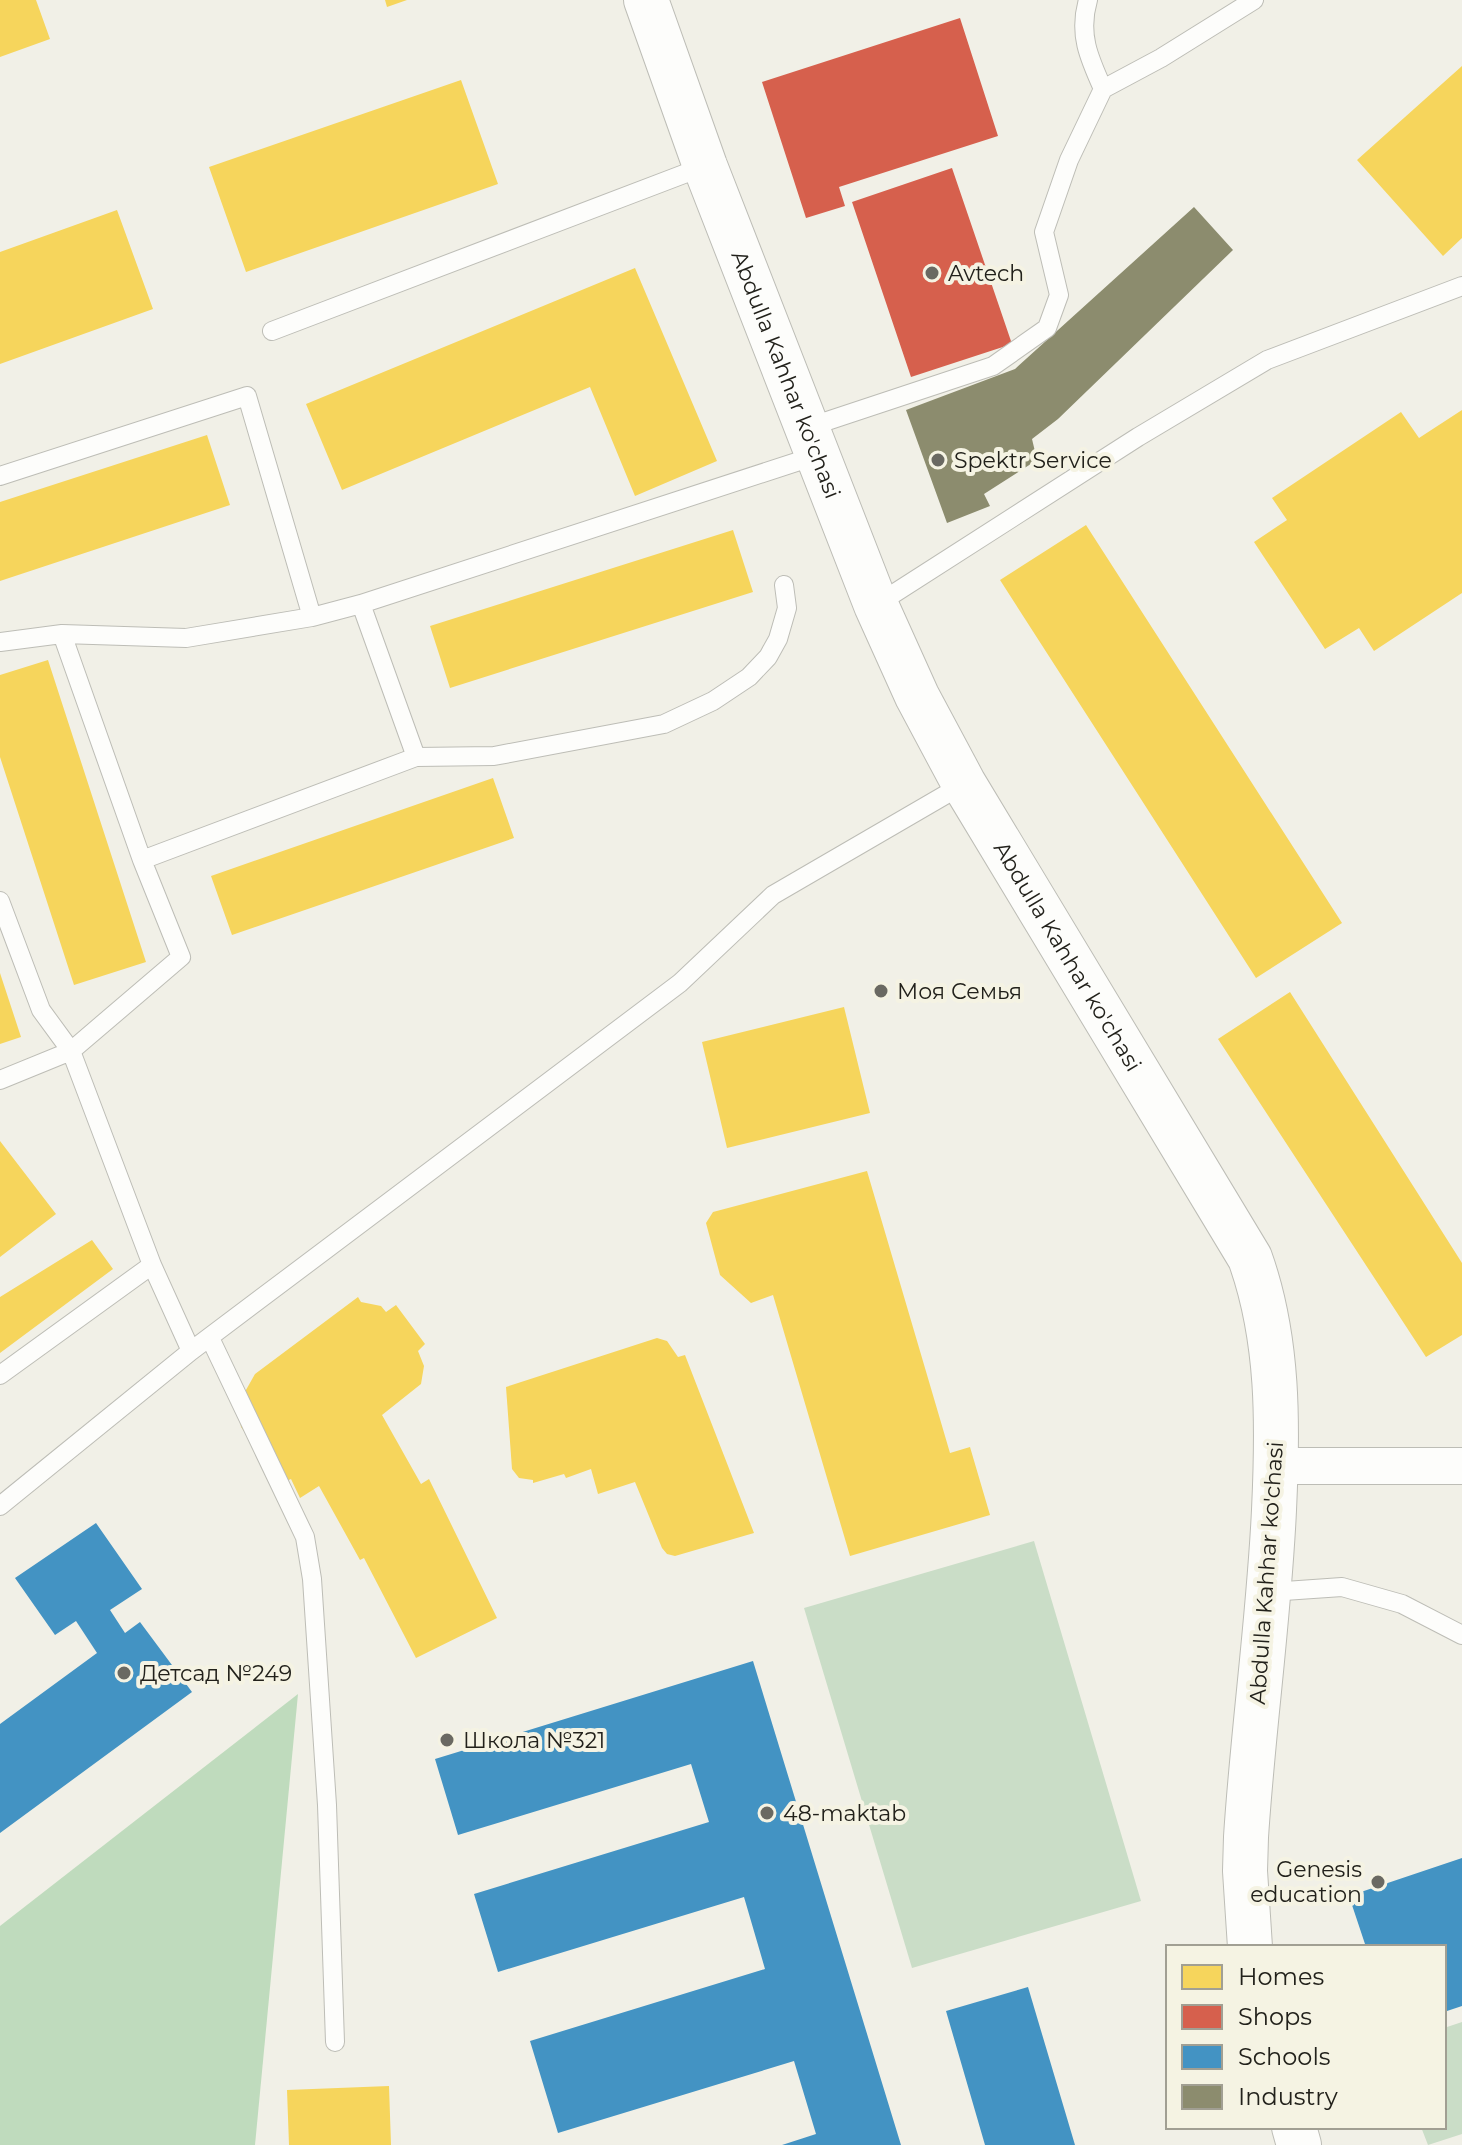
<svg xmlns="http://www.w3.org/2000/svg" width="1462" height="2145" viewBox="0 0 1462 2145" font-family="Montserrat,sans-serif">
<rect width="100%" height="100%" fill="#f1f0e7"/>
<path fill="#caddc7" d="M1034 1541 1141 1901 912 1968 804 1608Z
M1462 2022V2134L1428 2145 1421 2127H1444V2028Z"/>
<path fill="#bfdbbd" d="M298 1694 255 2145H0V1926Z"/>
<path fill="#f6d55c" d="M0 0H36L50 39 0 57Z
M385 0H407L387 7Z
M1462 66V238L1443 256 1357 160Z
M461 80 498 184 246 272 209 167Z
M117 210 153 309 0 364V252Z
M635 268 717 461 635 496 590 387 342 490 306 404Z
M1462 410V593L1374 651 1359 628 1325 649 1254 542 1287 520 1272 498 1401 412 1419 438Z
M207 435 230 505 0 581V502Z
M1086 525 1342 923 1256 978 1000 580Z
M733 530 753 592 450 688 430 626Z
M48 660 146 962 74 985 0 757V675Z
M493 778 514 838 232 935 211 876Z
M0 973 21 1037 0 1044Z
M1290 992 1462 1263V1335L1426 1357 1218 1039Z
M844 1007 870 1113 727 1148 702 1042Z
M0 1141 56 1214 0 1257Z
M867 1171 950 1453 970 1447 990 1515 850 1556 773 1295 751 1303 720 1275 706 1223 713 1212Z
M92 1240 113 1269 0 1353V1297Z
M358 1297 361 1302 381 1306 386 1312 396 1305 425 1344 418 1351 424 1366 421 1384 382 1415 421 1484 429 1479 497 1618 416 1658 364 1558 360 1560 319 1486 300 1498 291 1479 282 1483 241 1427 239 1413 242 1397 255 1374Z
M657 1338 667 1341 678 1357 685 1355 754 1533 675 1556 667 1554 662 1548 635 1482 598 1494 591 1469 566 1478 564 1474 533 1483V1480L519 1478 512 1469 506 1387Z
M389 2086 391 2145H289L287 2090Z"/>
<path fill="#d6604d" d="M960 18 998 136 839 187 845 206 806 218 762 82Z
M952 168 1012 344 911 377 852 202Z"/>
<path fill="#4393c3" d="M96 1523 142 1589 110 1610 125 1633 140 1622 192 1692 0 1833V1724L97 1653 76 1621 55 1635 15 1578Z
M753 1661 901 2145H782L816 2134 794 2061 558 2133 530 2041 765 1969 744 1897 498 1972 474 1894 709 1822 691 1764 458 1835 435 1759Z
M1462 1858V2006L1444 2012V1947H1366L1349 1896Z
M1028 1987 1075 2145H985L946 2011Z"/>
<path fill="#8c8c6e" d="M1194 207 1233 250 1058 419 1032 439 1037 460 984 494 990 506 947 523 906 410 1015 369Z"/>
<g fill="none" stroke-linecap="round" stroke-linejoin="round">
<defs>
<path id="service" d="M1088 0C1078 34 1089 58 1103 89
M272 331 705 166
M809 427 993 366 1047 328 1059 295 1044 232 1069 160 1103 89 1161 58 1254 0
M0 476 247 396 312 617 361 604 818 455
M361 604 416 757
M876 605 1138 437 1267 360 1462 286
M62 634 142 860
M0 642 62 634 186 638 312 617
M0 901 41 1010 71 1051 152 1265 191 1351
M0 1080 71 1051 181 957 142 860 416 757 494 756 664 724 713 701 749 677 768 657 778 639 787 608 784 585
M210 1338 305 1537 312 1579 327 1805 335 2042
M0 1375 152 1265
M0 1506 191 1351 680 983 773 895 964 784
M1269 1592 1342 1587 1402 1604 1462 1635"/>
<path id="minor" d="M1276 1466H1462"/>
<g id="tertiary">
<path id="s1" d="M646 0 705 166 876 605 917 696 964 784 1250 1258C1279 1339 1278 1425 1274 1510 1269 1619 1253 1728 1246 1837L1245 1871 1250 1947"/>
<path d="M1294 2127 1299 2145"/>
</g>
</defs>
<use href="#service" stroke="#bdbdb6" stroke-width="20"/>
<use href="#minor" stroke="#bdbdb6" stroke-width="38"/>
<use href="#tertiary" stroke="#bdbdb6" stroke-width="46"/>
<use href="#service" stroke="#fdfdfb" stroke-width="18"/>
<use href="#minor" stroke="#fdfdfb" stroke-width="36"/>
<use href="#tertiary" stroke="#fdfdfb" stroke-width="44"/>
</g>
<g fill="#6a6962" stroke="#f5f3e3" stroke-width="3">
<circle cx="932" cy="273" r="8"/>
<circle cx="938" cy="460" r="8"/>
<circle cx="881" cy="991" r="8"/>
<circle cx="124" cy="1673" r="8"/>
<circle cx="447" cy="1740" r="8"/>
<circle cx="767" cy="1813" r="8"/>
<circle cx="1378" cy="1882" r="8"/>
</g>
<g text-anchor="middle" stroke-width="8" stroke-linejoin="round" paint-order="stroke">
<g font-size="22" fill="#22211b" stroke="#f5f3e3" text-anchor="start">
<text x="948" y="281">Avtech</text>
<text x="954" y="468">Spektr Service</text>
<text x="897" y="999">Моя Семья</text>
<text x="140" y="1681">Детсад №249</text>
<text x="463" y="1748">Школа №321</text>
<text x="783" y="1821">48-maktab</text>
<text x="1362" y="1877" text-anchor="end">Genesis<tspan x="1362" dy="25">education</tspan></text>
</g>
<g font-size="22" fill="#22211b" stroke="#f5f3e3">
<text dy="8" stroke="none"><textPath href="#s1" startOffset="400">Abdulla Kahhar ko'chasi</textPath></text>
<text dy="8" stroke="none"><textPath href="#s1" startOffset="1048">Abdulla Kahhar ko'chasi</textPath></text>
<text transform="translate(1266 1573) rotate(-86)" y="8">Abdulla Kahhar ko'chasi</text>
</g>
</g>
<rect x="1166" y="1945" width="280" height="184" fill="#f5f3e3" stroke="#a19f93" stroke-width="2"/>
<rect x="1182" y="1965" width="40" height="24" fill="#f6d55c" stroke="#a19f93" stroke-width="2"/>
<text x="1238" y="1985" font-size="24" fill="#22211b">Homes</text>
<rect x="1182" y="2005" width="40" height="24" fill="#d6604d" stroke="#a19f93" stroke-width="2"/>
<text x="1238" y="2025" font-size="24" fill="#22211b">Shops</text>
<rect x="1182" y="2045" width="40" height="24" fill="#4393c3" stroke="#a19f93" stroke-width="2"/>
<text x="1238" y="2065" font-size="24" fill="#22211b">Schools</text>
<rect x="1182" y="2085" width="40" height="24" fill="#8c8c6e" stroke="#a19f93" stroke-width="2"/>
<text x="1238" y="2105" font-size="24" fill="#22211b">Industry</text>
</svg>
